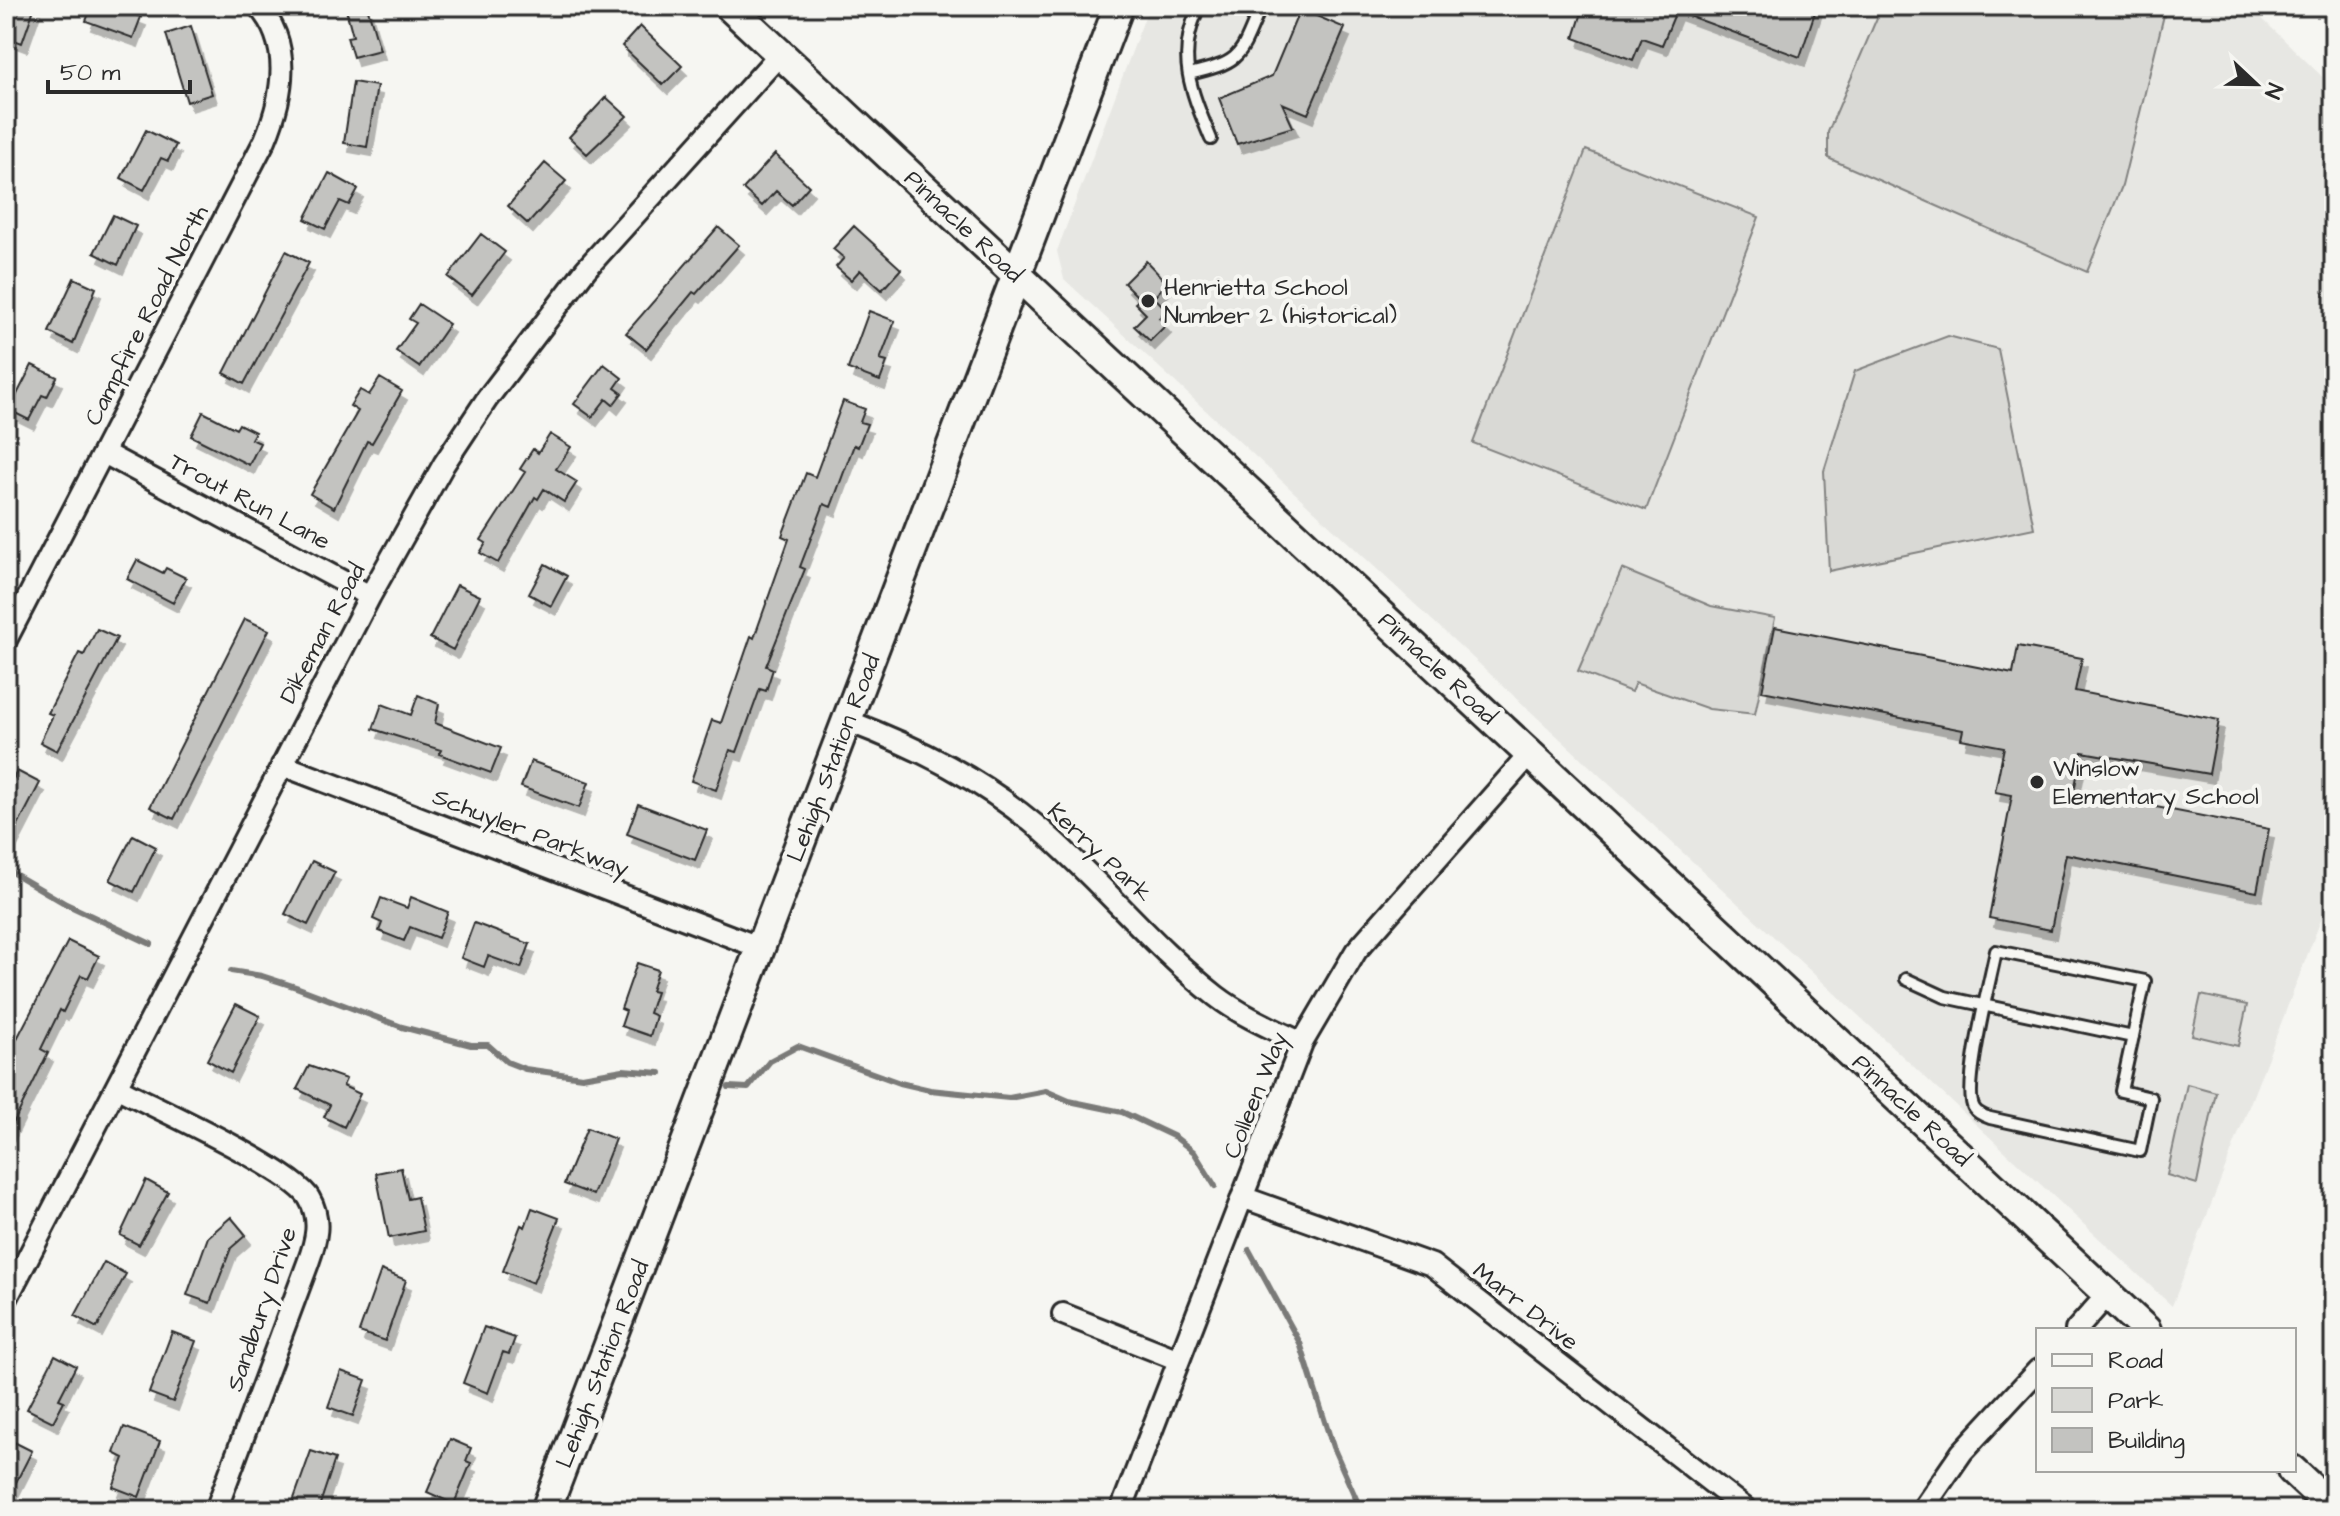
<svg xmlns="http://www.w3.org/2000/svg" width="2340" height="1516" viewBox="0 0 2340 1516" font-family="'Architects Daughter',sans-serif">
<defs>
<filter id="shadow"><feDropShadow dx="5" dy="9" stdDeviation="0" flood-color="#0004"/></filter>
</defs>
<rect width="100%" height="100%" fill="#f6f6f2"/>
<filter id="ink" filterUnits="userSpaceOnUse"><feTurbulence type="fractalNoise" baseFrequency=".0125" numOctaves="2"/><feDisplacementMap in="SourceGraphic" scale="16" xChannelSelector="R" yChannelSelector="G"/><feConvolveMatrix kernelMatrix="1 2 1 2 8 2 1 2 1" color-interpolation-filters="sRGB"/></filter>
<g filter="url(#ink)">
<path fill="#e7e7e3" d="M1149 6H2249L2334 88V886L2172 1306 1064 279 1057 251Z"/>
<path fill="#d9d9d5" stroke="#828280" stroke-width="2" d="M1882 6H2163L2165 11 2122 186 2087 272 1828 158V132Z
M1586 150 1759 217 1646 510 1473 443Z
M1948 336 1998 349 2034 528 1829 571 1824 471 1855 371Z
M1622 569 1711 606 1775 618 1755 714 1709 709 1635 683 1631 692 1578 671Z
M2201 995 2247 1005 2238 1046 2192 1035Z
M2187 1084 2216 1092 2197 1184 2167 1175Z"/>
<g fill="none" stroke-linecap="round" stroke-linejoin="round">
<path stroke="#7a7a78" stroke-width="6" d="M6 869 66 904 151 944
M231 971 262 976 296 987 402 1027 471 1045H488L507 1062 525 1069 582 1077 623 1070 660 1073
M729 1087 748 1088 770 1061 798 1046 900 1083 930 1090 1009 1098 1046 1091 1069 1101 1122 1112 1175 1137 1194 1152 1215 1186
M1249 1250 1300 1343 1333 1447 1361 1510"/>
</g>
<path fill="#c3c3c0" stroke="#2b2b2b" stroke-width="2" filter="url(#shadow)" d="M9 6H35L22 43 6 37Z
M92 6H113L141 17 133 38 86 21Z
M345 6H367L380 50 353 57 347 37 353 36Z
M1584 6H1817L1800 57 1676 11 1662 45 1642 38 1633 60 1574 38Z
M1300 9 1345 28 1308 114 1282 103 1293 127 1237 144 1219 98 1272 76Z
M191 26 212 94 187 102 166 34Z
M640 26 682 66 663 85 622 46Z
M353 82 377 86 367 147 344 143Z
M606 97 627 116 587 154 569 137Z
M146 130 176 145 168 161 161 158 144 190 121 178Z
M775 154 809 186 792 205 776 191 762 206 743 189Z
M545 163 566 181 528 224 508 206Z
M329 173 358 189 349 205 340 201 325 229 305 219Z
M113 215 136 226 118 265 94 253Z
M854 226 901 269 882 290 860 270 851 280 836 267 844 258 833 249Z
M718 227 739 245 696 294 693 292 646 349 626 333Z
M481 234 505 252 472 295 448 277Z
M286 251 309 263 244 384 224 373Z
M1146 261 1167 283 1154 297 1167 310 1159 318 1166 325 1150 341 1134 326 1146 314 1135 303 1140 299 1124 283Z
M74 278 96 288 73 344 49 332Z
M419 304 449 324 419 367 396 351 416 323 409 319Z
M869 311 895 321 880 360 887 362 880 381 848 369Z
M604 364 622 378 615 388 622 393 613 405 606 399 592 417 574 404Z
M32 365 57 377 47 397 42 395 29 420 9 410Z
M380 378 402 391 372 443 367 441 334 508 310 494 358 411 350 406 360 390 369 395Z
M843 401 865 409 860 422 867 424 858 447 854 445 831 507 824 504 800 567 805 569 766 666 773 669 766 691 760 689 737 752 730 750 716 790 691 781 712 720 721 723 751 636 754 638 789 539 782 536 806 473 815 477Z
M203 412 236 429 239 424 255 432 251 439 260 443 249 465 191 436Z
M550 434 571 447 556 469 577 482 564 502 544 489 538 499 535 497 498 563 480 553 486 543 481 540 525 472 520 469 533 449 538 453Z
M137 560 163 573 166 568 186 578 173 603 127 579Z
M545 564 567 576 551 606 529 594Z
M457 585 480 596 453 650 430 638Z
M245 619 269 630 174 819 150 807Z
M1775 627 2013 674 2018 646 2082 658 2075 691 2219 720 2209 774 2082 752 2074 791 2269 829 2257 892 2066 854 2051 930 1989 918 2012 795 1995 792 2004 747 1961 739 1963 730 1762 691Z
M97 629 117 638 57 751 40 742 53 715 48 713 79 653 84 655Z
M418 695 439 704 435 723 501 748 491 773 439 754 441 750 373 729 382 704 411 715Z
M531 761 589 782 579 808 521 787Z
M17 771 40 783 6 849V806L13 791 8 789Z
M638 804 707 830 695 860 627 834Z
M133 835 156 847 134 892 110 880Z
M312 861 335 872 308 925 285 914Z
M411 897 448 912 438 938 410 927 404 941 379 931 382 923 373 919 381 898 407 908Z
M474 923 530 944 521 968 488 956 484 967 461 958Z
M68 941 99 956 88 978 81 975 63 1012 60 1010 41 1049 48 1053 6 1138V1078L16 1057 9 1054Z
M637 963 658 970 651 991 656 992 649 1013 656 1016 650 1036 621 1026 626 1011 621 1009Z
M236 1004 260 1016 231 1073 207 1060Z
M309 1066 346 1079 343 1086 360 1094 344 1127 324 1117 330 1105 297 1089Z
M587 1128 615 1139 593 1195 564 1184Z
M401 1168 408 1199 417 1197 424 1231 389 1238 376 1173Z
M146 1180 168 1192 139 1245 120 1235Z
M532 1208 559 1218 533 1283 503 1271 521 1225 525 1227Z
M231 1217 246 1235 231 1248 210 1303 187 1295 208 1237Z
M104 1262 126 1274 97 1328 75 1316Z
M381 1270 406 1280 385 1341 359 1332Z
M484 1327 515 1338 509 1354 503 1352 488 1393 463 1383Z
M172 1332 196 1341 173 1402 149 1393Z
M55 1355 76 1366 59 1399 64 1401 53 1422 27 1409Z
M341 1371 366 1380 353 1416 328 1407Z
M124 1427 160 1441 139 1497 113 1487 124 1458 114 1453Z
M6 1438 32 1451 6 1502Z
M450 1439 471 1448 466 1461 471 1463 454 1504 427 1492Z
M311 1451 335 1459 318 1510H290Z"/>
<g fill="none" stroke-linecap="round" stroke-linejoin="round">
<defs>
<path id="lane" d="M1186 6 1197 11C1176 59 1192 93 1211 139
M1189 74C1244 61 1239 57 1261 6
M1996 951 2145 981 2121 1091 2151 1098 2140 1151 1990 1118C1984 1116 1977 1113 1974 1108 1962 1089 1991 977 1996 951Z
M1906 979 1945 997 2133 1037"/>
<path id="street" d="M104 453 370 596
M6 640 265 140C283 97 293 44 258 6
M848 721C919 748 981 779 1039 828 1101 881 1152 946 1216 996 1242 1016 1273 1029 1302 1043
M282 765 761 948
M118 1088C154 1107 293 1170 309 1198 322 1220 316 1241 308 1263L216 1510
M1242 1197 1432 1265 1747 1510
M6 1300 370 596 444 464 487 399 586 269 780 54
M1063 1314 1179 1360
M2076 1330 2109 1293
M1121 1510 1302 1043 1356 951 1530 754
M1922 1510 1962 1452 2038 1370"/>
<path id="secondary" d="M729 6 2146 1330
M2292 1470 2334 1509
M546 1510 1119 6"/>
</defs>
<use href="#lane" stroke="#2b2b2b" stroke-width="16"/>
<use href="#street" stroke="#2b2b2b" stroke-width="26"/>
<use href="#secondary" stroke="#2b2b2b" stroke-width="34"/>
<use href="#lane" stroke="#f6f6f2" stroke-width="10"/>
<use href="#street" stroke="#f6f6f2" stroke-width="20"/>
<use href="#secondary" stroke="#f6f6f2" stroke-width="28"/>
</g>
</g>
<g fill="#2b2b2b" stroke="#f6f6f2" stroke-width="3">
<circle cx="1148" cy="301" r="8"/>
<circle cx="2037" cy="782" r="8"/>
</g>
<g text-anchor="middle" stroke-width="8" stroke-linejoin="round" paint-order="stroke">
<g font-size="24" fill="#2b2b2b" stroke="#f6f6f2">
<text transform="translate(964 226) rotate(43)" y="8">Pinnacle Road</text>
<text transform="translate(146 315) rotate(-63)" y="8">Campfire Road North</text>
<text transform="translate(250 501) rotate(28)" y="8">Trout Run Lane</text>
<text transform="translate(322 633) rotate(-62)" y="8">Dikeman Road</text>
<text transform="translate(1438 668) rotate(43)" y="8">Pinnacle Road</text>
<text transform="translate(833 758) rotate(-69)" y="8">Lehigh Station Road</text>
<text transform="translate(531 832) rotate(21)" y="8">Schuyler Parkway</text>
<text transform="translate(1100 852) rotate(43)" y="8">Kerry Park</text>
<text transform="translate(1255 1095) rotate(-68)" y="8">Colleen Way</text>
<text transform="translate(1912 1110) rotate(43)" y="8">Pinnacle Road</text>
<text transform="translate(1526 1306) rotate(38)" y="8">Marr Drive</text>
<text transform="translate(261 1309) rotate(-71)" y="8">Sandbury Drive</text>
<text transform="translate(602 1364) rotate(-69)" y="8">Lehigh Station Road</text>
</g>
<g font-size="24" fill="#2b2b2b" stroke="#f6f6f2" text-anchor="start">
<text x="1164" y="295">Henrietta School<tspan x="1164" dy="28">Number 2 (historical)</tspan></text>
<text x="2053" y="776">Winslow<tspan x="2053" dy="28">Elementary School</tspan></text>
</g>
</g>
<rect width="2340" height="1516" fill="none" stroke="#f6f6f2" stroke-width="32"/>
<rect x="16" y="16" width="2308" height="1484" fill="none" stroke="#2b2b2b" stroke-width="3" filter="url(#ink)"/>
<rect x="2036" y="1328" width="260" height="144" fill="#f6f6f2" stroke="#a5a5a2" stroke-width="2"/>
<rect x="2052" y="1354" width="40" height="12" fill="#f6f6f2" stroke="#a5a5a2" stroke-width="2"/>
<text x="2108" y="1368" font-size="24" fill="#2b2b2b">Road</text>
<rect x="2052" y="1388" width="40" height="24" fill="#d9d9d5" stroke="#a5a5a2" stroke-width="2"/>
<text x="2108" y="1408" font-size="24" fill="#2b2b2b">Park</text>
<rect x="2052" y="1428" width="40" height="24" fill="#c3c3c0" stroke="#a5a5a2" stroke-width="2"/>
<text x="2108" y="1448" font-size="24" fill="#2b2b2b">Building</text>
<g transform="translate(2256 84) rotate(112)" stroke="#f6f6f2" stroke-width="6" paint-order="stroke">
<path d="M0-6L14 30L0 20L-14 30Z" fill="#2b2b2b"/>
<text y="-12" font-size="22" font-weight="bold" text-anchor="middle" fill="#2b2b2b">N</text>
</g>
<path d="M48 80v12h142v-12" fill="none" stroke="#2b2b2b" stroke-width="4"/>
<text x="60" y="80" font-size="24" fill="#2b2b2b" stroke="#f6f6f2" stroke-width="6" paint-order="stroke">50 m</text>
</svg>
